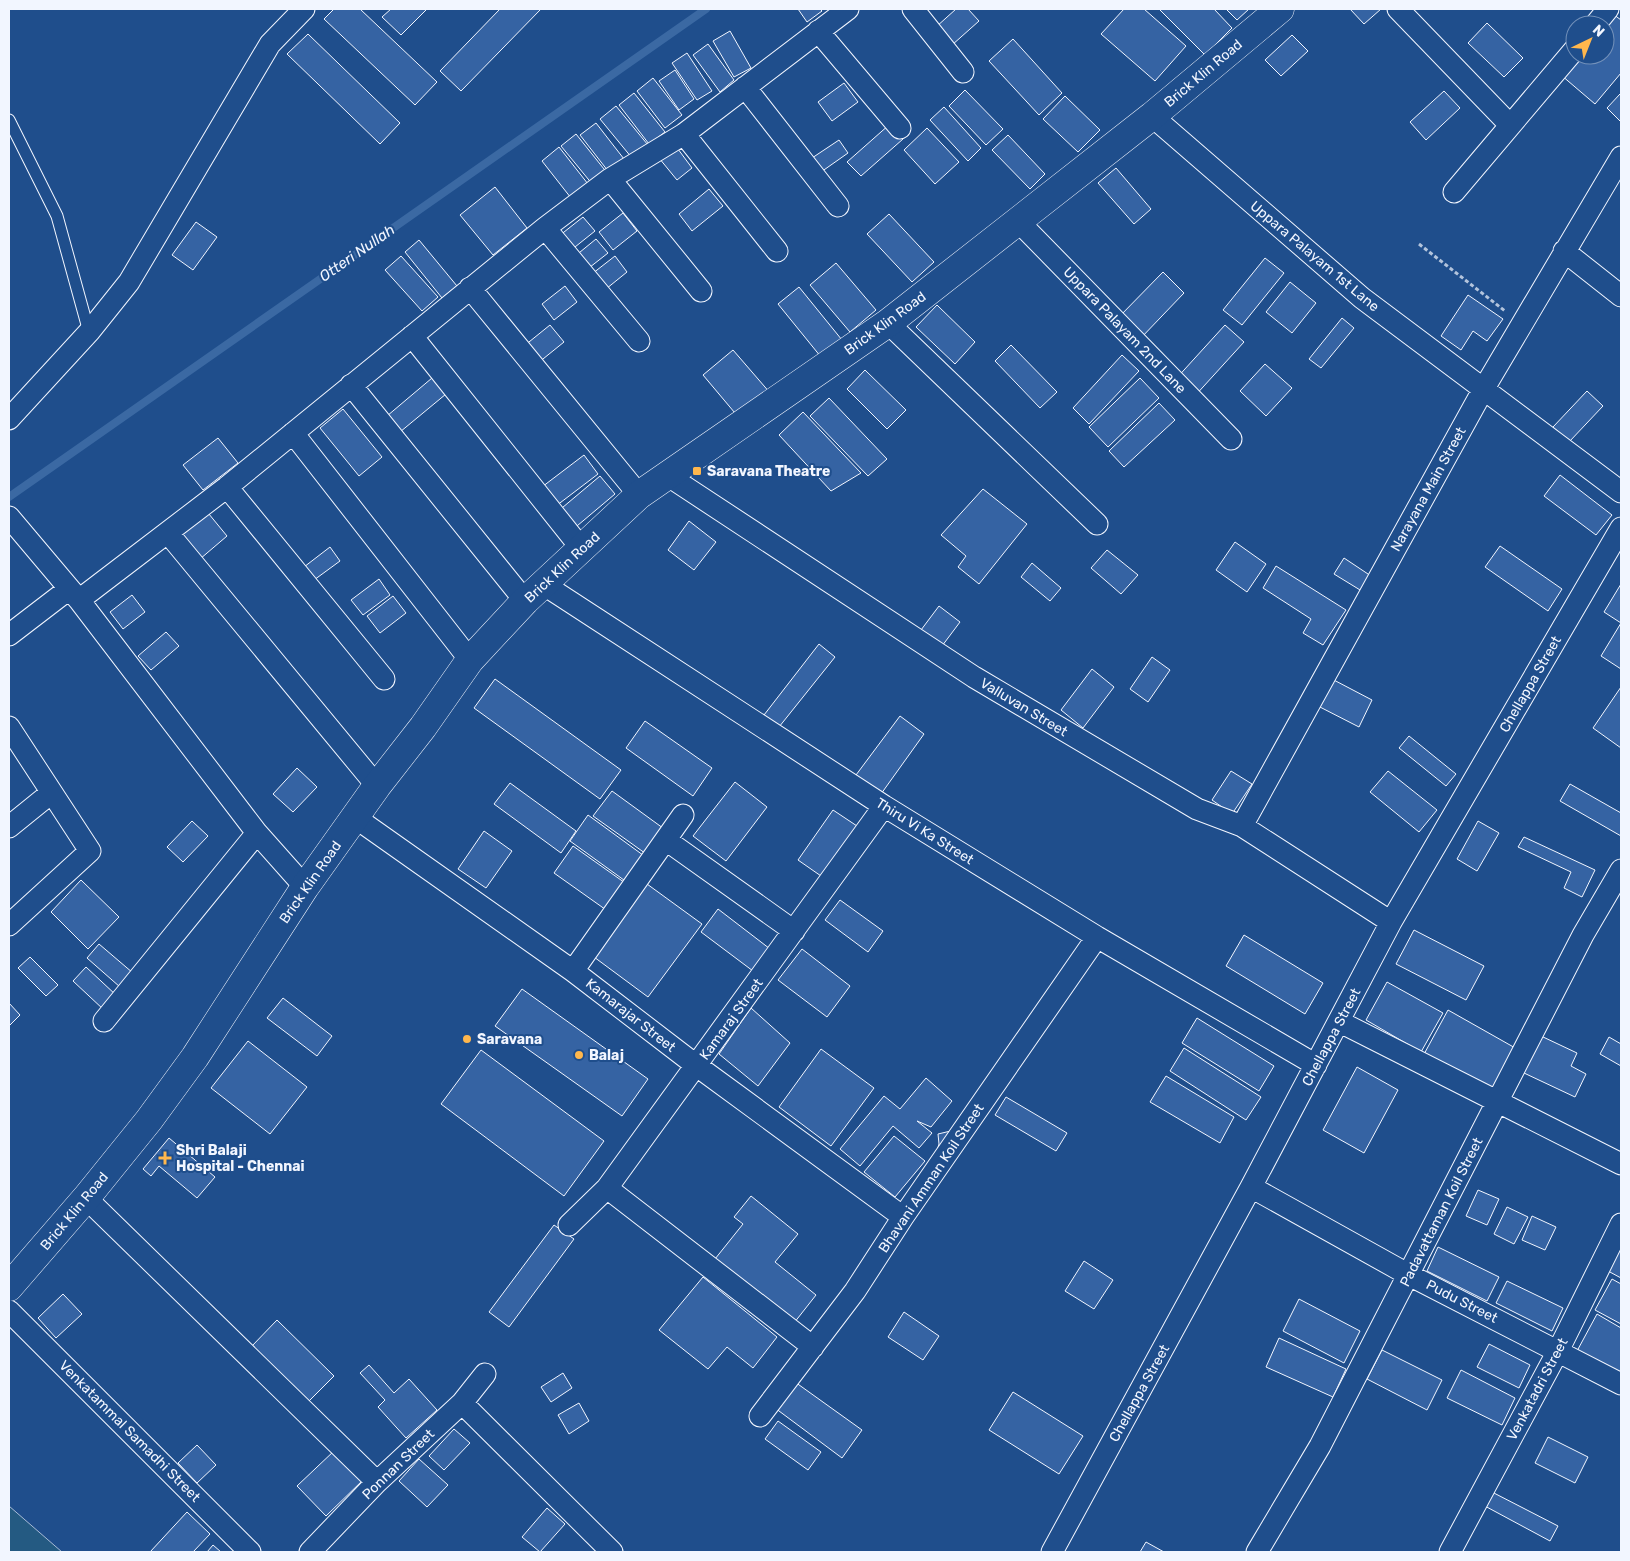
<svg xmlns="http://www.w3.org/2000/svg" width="1630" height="1561" viewBox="0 0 1630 1561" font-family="Rubik,sans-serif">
<rect width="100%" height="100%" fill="#1f4e8c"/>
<path fill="#245a82" stroke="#a8bbd7" d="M9 1506 62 1552H9Z"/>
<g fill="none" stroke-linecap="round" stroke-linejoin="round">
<path stroke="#3b69a3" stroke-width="8" d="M9 497 706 9"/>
</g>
<path fill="#3563a3" stroke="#f2f6ff" d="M334 9H360L437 82 415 105 324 19Z
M391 9H427L401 35 382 17Z
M500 9H541L461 91 440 71Z
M798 9H820L822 11 807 22Z
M956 9H968L979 21 952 45 936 27Z
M1124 9H1144L1186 46 1155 81 1101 34Z
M1159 9H1214L1232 28 1205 55Z
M1226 9H1249L1237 20Z
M1350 9H1381L1364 24Z
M1613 14 1621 20V73L1595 104 1561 75 1578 55H1605V25Z
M1487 23 1523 58 1504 77 1468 43Z
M730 31 751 68 734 77 713 41Z
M308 34 400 123 380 144 287 54Z
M1292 35 1308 51 1281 76 1265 60Z
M1013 39 1062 93 1039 115 989 61Z
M708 44 734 80 720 92 693 55Z
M687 53 712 91 697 100 672 63Z
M675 70 694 99 679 110 659 81Z
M653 78 682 115 665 128 637 91Z
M844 83 858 102 832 121 818 102Z
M965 90 1003 129 986 145 949 106Z
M1444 91 1460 108 1426 140 1410 122Z
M634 93 665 132 649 144 619 105Z
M1620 94 1621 95V122L1607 108Z
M1065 96 1100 130 1078 152 1043 119Z
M616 106 648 145 632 158 600 119Z
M944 107 981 148 968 161 930 120Z
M596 123 624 159 608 171 580 135Z
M890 124 903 139 861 176 847 162Z
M927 128 959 162 935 184 904 150Z
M576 134 608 174 593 185 561 146Z
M1008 135 1045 174 1030 189 992 150Z
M839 140 848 153 821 172 812 158Z
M675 145 692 168 677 180 659 158Z
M559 147 588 184 571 198 542 161Z
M1116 168 1151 209 1134 224 1098 183Z
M495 187 527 228 493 255 460 215Z
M709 189 723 206 692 231 679 214Z
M623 213 637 231 613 250 599 232Z
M889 214 934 262 912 282 867 234Z
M583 217 595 231 570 251 559 236Z
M196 222 217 237 193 270 172 255Z
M596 239 608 253 585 271 574 257Z
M419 240 457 286 442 298 405 252Z
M401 256 438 297 422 311 385 270Z
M615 256 627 272 601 293 588 277Z
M1265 258 1284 273 1242 325 1223 310Z
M836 263 876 310 850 332 810 285Z
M1163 272 1184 293 1139 340 1117 319Z
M1290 282 1316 303 1292 333 1266 312Z
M565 286 577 302 554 320 542 304Z
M799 287 842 340 821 357 778 304Z
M1468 295 1503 319 1487 341 1473 331 1461 350 1441 336Z
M937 305 975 342 955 364 916 327Z
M1342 318 1354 328 1321 368 1309 359Z
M550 325 564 342 538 363 524 346Z
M1225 325 1244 342 1193 398 1174 381Z
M1011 345 1057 392 1040 408 995 361Z
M733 350 771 394 740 419 703 375Z
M1122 355 1139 371 1089 424 1073 408Z
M1265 364 1292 388 1266 416 1240 391Z
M865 370 906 410 887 429 847 389Z
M432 378 446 394 400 432 387 416Z
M1140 378 1159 398 1108 447 1089 427Z
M1587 391 1603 406 1569 442 1553 427Z
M829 398 887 459 868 476 810 416Z
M1159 403 1175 420 1124 467 1109 451Z
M343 409 382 457 359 476 320 428Z
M803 412 861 473 831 491 779 435Z
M218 438 238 463 203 490 183 465Z
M584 455 598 474 552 509 538 490Z
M1560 475 1612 515 1596 535 1544 496Z
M600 476 615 494 571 531 556 513Z
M983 489 1027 524 979 584 958 567 966 556 941 535Z
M204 508 227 536 200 559 177 531Z
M689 521 716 542 694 570 668 550Z
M1235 542 1266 564 1247 592 1216 570Z
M1500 546 1562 589 1548 611 1485 567Z
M330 547 340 561 314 580 304 567Z
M1107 550 1138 575 1121 594 1091 568Z
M1344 558 1374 578 1365 593 1334 574Z
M1032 563 1061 588 1050 601 1021 577Z
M1276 566 1346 610 1323 645 1303 633 1311 619 1263 588Z
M379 579 390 595 363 615 351 600Z
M1621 584V623L1604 612Z
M132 595 145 612 123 629 110 612Z
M393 596 406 613 380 633 367 616Z
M939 606 960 622 942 646 921 630Z
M1621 623V669L1601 656Z
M166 632 179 646 151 670 138 656Z
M819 644 835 657 779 727 764 715Z
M1152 657 1170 670 1148 702 1130 689Z
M1092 669 1114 687 1083 728 1061 710Z
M1330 678 1372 700 1359 727 1316 705Z
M495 679 621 770 600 799 474 708Z
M1621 687V748L1593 728Z
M900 716 924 734 881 794 856 775Z
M645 721 712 768 693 796 626 748Z
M1409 736 1456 774 1446 786 1399 748Z
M297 768 317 787 293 812 273 794Z
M1231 771 1252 784 1232 814 1212 800Z
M1388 771 1437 810 1419 832 1370 792Z
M735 782 767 807 726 861 693 836Z
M510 783 576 831 561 853 494 804Z
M1570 784 1621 813V836L1560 801Z
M612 791 667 831 649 856 593 816Z
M833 810 857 826 821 876 798 860Z
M588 815 647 858 628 883 570 841Z
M192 821 208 836 183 862 167 847Z
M1478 821 1499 833 1477 871 1457 859Z
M484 831 512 851 486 888 458 869Z
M1524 837 1595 870 1582 897 1564 888 1571 872 1518 847Z
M573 846 628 885 609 912 554 873Z
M81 880 119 917 88 949 51 912Z
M647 884 702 924 648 997 594 957Z
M840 900 883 931 868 952 825 920Z
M718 909 774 952 757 974 701 932Z
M1414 930 1484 966 1466 1000 1396 964Z
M1244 935 1323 983 1305 1014 1226 966Z
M99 944 133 973 120 987 87 958Z
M802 949 850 986 827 1017 778 980Z
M30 957 58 985 46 996 18 968Z
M86 967 117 996 104 1010 73 981Z
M1387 982 1443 1013 1421 1052 1366 1020Z
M522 989 648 1079 622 1116 495 1026Z
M283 998 332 1036 317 1056 267 1018Z
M9 1003 20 1015 9 1026Z
M751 1008 790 1043 758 1086 719 1054Z
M1448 1010 1517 1049 1491 1094 1423 1056Z
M1197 1018 1274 1066 1259 1091 1182 1043Z
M1541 1036 1577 1053 1571 1066 1586 1074 1575 1097 1524 1073Z
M1609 1037 1621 1044V1066L1600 1054Z
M248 1041 307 1087 270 1134 211 1088Z
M1184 1048 1261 1097 1246 1120 1170 1071Z
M821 1049 874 1088 831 1146 779 1107Z
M481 1050 604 1141 564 1196 441 1104Z
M1357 1067 1398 1090 1364 1153 1323 1130Z
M1166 1076 1234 1117 1220 1143 1150 1102Z
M926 1078 952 1101 931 1127 917 1121 932 1133 919 1148 893 1126 860 1166 840 1149 884 1096 900 1109Z
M1006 1097 1067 1133 1056 1151 995 1115Z
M959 1129 936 1154 939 1144 938 1134Z
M894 1136 925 1161 895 1197 864 1172Z
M169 1138 215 1177 197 1198 159 1166 151 1176 143 1169Z
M1478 1190 1499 1199 1487 1225 1466 1216Z
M751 1196 798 1234 775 1262 816 1295 794 1323 715 1259 743 1224 734 1217Z
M1507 1207 1528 1217 1514 1244 1494 1234Z
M1532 1216 1556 1227 1545 1250 1522 1240Z
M554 1225 574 1239 509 1327 489 1312Z
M1438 1247 1499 1277 1487 1301 1427 1271Z
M1619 1251 1621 1252V1278L1608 1271Z
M1084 1261 1113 1280 1094 1309 1065 1291Z
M703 1277 777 1337 753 1368 727 1347 708 1369 659 1330Z
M1612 1279 1621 1284V1324L1595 1310Z
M1507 1281 1563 1308 1552 1331 1496 1303Z
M63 1294 82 1314 56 1338 38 1318Z
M1299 1299 1360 1331 1344 1363 1283 1331Z
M904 1312 939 1336 923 1360 888 1337Z
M1597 1314 1621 1328V1375L1577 1351Z
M277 1320 334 1376 307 1403 251 1347Z
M1279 1338 1346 1369 1333 1397 1266 1367Z
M1489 1344 1530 1365 1519 1388 1477 1367Z
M1382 1350 1442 1380 1427 1410 1367 1379Z
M369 1365 394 1393 409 1379 437 1410 406 1438 378 1407 385 1400 360 1373Z
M1461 1370 1515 1398 1502 1425 1447 1398Z
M563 1373 572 1388 551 1402 541 1387Z
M795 1382 862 1430 842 1458 775 1408Z
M1013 1392 1083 1436 1059 1474 989 1430Z
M579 1403 589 1421 569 1434 558 1415Z
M778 1421 821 1452 808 1470 765 1439Z
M454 1429 470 1443 444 1470 429 1456Z
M1548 1437 1588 1457 1575 1483 1535 1463Z
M197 1445 216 1465 197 1483 178 1463Z
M335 1450 363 1480 326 1516 297 1486Z
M419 1459 448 1485 427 1507 399 1481Z
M1490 1491 1558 1526 1550 1541 1483 1505Z
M547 1508 565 1524 540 1552 522 1537Z
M187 1512 210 1534 193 1552H150Z
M1146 1542 1164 1552H1140Z
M213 1545 221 1552H207Z"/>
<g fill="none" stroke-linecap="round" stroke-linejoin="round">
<defs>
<path id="lane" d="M9 120 57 216 89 332"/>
<path id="street" d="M913 9 963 72
M1398 9 1510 125
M1595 25 1608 9
M818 31 900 128
M745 87 838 206
M1152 116 1362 298 1621 492
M684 134 777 251
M610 179 701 291
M1454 192 1575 49
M1018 221 1231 439
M545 228 639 341
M1564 251 1621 296
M470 288 639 495
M888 323 1097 524
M412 336 581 548
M351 385 525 601
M9 419 89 332 129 282 270 44 304 9
M293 433 470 660
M667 475 974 677 1197 809 1242 826 1391 922
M227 487 384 679
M9 517 79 600 257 833 305 887
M168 533 377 786
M543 584 884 806 1097 937 1316 1065
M79 600 227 487 545 228 610 179 684 134 848 9
M9 635 69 589
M9 727 90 851 9 925
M356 818 573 971 697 1066 903 1217
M1242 826 1483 390 1621 157
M9 827 51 793
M666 840 794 931
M573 971 683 815
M104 1021 257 833
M1340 1022 1621 1164
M1251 1187 1409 1275 1621 1384
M607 1188 813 1347
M86 1198 377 1482
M569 1225 607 1188 884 806
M9 1311 250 1552
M462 1403 612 1552
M760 1416 855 1291 903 1217 1097 937
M310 1552 377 1482 462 1403 485 1374
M1052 1552 1251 1187 1391 922 1621 528
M1257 1552 1320 1446 1583 935 1621 870
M1450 1552 1558 1351 1621 1224"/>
<path id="primary" d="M9 1287 86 1198 149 1120 195 1057 305 887 377 786 423 727 470 660 525 601 639 495 888 323 1152 116 1280 9"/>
</defs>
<use href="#lane" stroke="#f2f6ff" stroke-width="13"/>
<use href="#street" stroke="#f2f6ff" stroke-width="23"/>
<use href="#primary" stroke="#f2f6ff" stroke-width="29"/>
<path stroke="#b3c4dc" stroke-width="3" stroke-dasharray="4 2.5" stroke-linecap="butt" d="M1419 244 1505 311"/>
<use href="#lane" stroke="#1f4e8c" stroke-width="11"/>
<use href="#street" stroke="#1f4e8c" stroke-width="21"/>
<use href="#primary" stroke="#1f4e8c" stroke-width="28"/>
</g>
<g fill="#ffb74d" stroke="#1f4e8c" stroke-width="2">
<rect x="692" y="466" width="10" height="10" rx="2.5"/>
<circle cx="467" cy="1039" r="5"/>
<circle cx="579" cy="1055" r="5"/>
<path d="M162.5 1150.5h5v5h5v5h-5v5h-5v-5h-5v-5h5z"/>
</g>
<g text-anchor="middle" stroke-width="4" stroke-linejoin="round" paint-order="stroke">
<g font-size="14" fill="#f2f6ff" stroke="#1f4e8c">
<text transform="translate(1203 73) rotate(-40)" y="5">Brick Klin Road</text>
<text transform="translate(1315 256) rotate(40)" y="5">Uppara Palayam 1st Lane</text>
<text transform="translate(885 323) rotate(-36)" y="5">Brick Klin Road</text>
<text transform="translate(1125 330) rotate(46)" y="5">Uppara Palayam 2nd Lane</text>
<text transform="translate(1428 489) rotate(-61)" y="5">Narayana Main Street</text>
<text transform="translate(562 567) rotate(-43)" y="5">Brick Klin Road</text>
<text transform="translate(1530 684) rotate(-60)" y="5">Chellappa Street</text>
<text transform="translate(1024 707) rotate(31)" y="5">Valluvan Street</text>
<text transform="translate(925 831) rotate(32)" y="5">Thiru Vi Ka Street</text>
<text transform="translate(310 882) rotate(-55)" y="5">Brick Klin Road</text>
<text transform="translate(631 1015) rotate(38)" y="5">Kamarajar Street</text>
<text transform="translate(731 1019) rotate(-54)" y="5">Kamaraj Street</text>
<text transform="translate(1331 1037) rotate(-62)" y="5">Chellappa Street</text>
<text transform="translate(931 1178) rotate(-56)" y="5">Bhavani Amman Koil Street</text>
<text transform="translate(74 1211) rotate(-50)" y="5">Brick Klin Road</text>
<text transform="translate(1441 1212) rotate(-63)" y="5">Padavattaman Koil Street</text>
<text transform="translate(1462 1301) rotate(27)" y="5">Pudu Street</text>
<text transform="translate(1537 1389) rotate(-62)" y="5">Venkatadri Street</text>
<text transform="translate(1139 1393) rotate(-61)" y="5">Chellappa Street</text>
<text transform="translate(130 1431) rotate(45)" y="5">Venkatammal Samadhi Street</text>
<text transform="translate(398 1464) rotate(-44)" y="5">Ponnan Street</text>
</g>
<g font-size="14" font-weight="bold" fill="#f2f6ff" stroke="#1f4e8c" text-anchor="start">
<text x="707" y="476">Saravana Theatre</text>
<text x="477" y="1044">Saravana</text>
<text x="589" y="1060">Balaj</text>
<text x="176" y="1155">Shri Balaji<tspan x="176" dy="16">Hospital - Chennai</tspan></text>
</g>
<g font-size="15" font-style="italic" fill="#f2f6ff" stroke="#1f4e8c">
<text transform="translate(357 253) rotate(-35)" y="5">Otteri Nullah</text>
</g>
</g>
<rect width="1630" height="1561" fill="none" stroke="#f2f6ff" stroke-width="20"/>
<g transform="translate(1590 40) rotate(43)"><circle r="24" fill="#1f4e8c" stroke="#7391ba"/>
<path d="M0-4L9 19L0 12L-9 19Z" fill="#ffb74d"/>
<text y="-8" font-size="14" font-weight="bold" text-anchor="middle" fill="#f2f6ff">N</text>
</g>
</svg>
